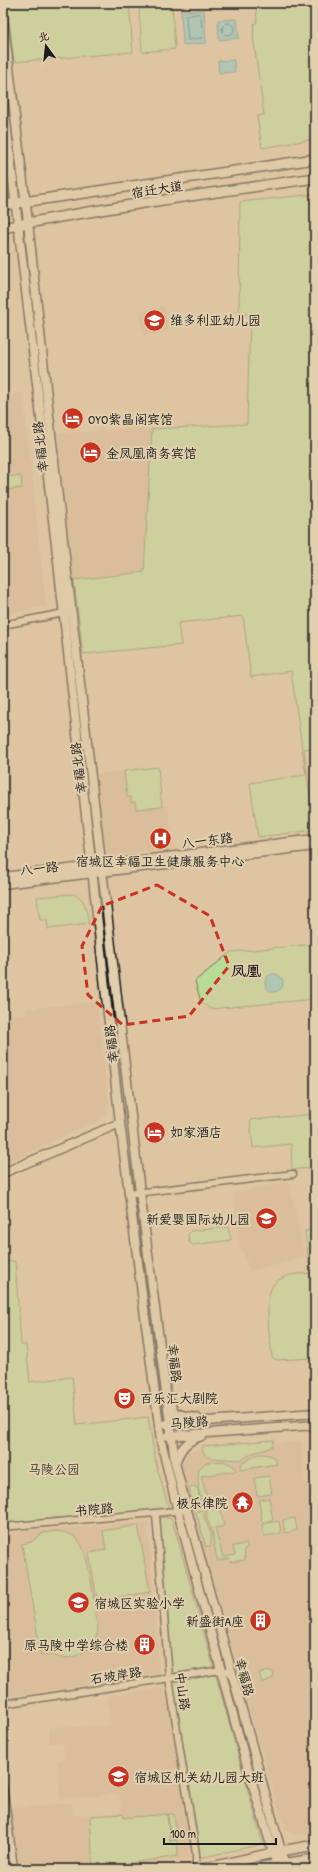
<svg xmlns="http://www.w3.org/2000/svg" width="318" height="1872" viewBox="0 0 318 1872" font-family="'Patrick Hand','LXGW WenKai TC',sans-serif">
<rect width="100%" height="100%" fill="#dfc4a2"/>
<filter id="ink" filterUnits="userSpaceOnUse"><feTurbulence type="fractalNoise" baseFrequency=".025" numOctaves="2"/><feDisplacementMap in="SourceGraphic" scale="8" xChannelSelector="R" yChannelSelector="G"/><feConvolveMatrix kernelMatrix="1 2 1 2 8 2 1 2 1" color-interpolation-filters="sRGB"/></filter>
<g filter="url(#ink)">
<path fill="#d5b696" d="M165 306 168 329 161 333 144 335 139 311Z
M23 392 46 606 3 614V395Z
M152 429 144 572 74 580 57 433Z
M124 771 127 797 131 796 135 802 136 809 168 806 173 848 109 856 105 853 97 774Z
M97 1001 109 1107 105 1114 101 1120 3 1164V1016L27 1013 26 1009Z
M289 1182 305 1258 250 1271 240 1246 233 1193Z
M301 1441 303 1472 304 1481H307L315 1528V1833L297 1835 290 1833 284 1828 282 1821 183 1485 179 1460 185 1453 199 1449Z
M148 1522 159 1674 3 1698V1533Z
M165 1687 191 1858 112 1869H3V1808L72 1803 73 1815 122 1813 119 1794 60 1799 57 1761 64 1760 63 1743H49V1727L110 1725 107 1696Z"/>
<path fill="#b8dc96" stroke="#6a7c59" d="M7 3H129L133 52 14 62Z
M256 3H315V139L262 148 257 116 264 115 253 36 254 24 257 22Z
M172 6 175 49 142 52 139 9Z
M315 194V748L304 749 314 830 258 837 250 783 306 775 291 671 251 677 243 616 178 623 181 645 83 654 74 580 144 572 152 429 247 424 250 314H239L240 202Z
M21 476 22 488 5 490 3 488V477Z
M158 767 162 807 136 809 135 802 131 803V797H127L124 771Z
M73 894C87 898 86 912 89 924L48 929 47 920H40L37 897Z
M315 944V999L210 1009 201 1002 195 981 231 952Z
M315 1114V1167L292 1170 291 1144 253 1148 250 1120Z
M228 1227 231 1240 193 1245 189 1242 188 1234 191 1231Z
M315 1230V1263L309 1264 305 1231Z
M15 1261 21 1345H26L30 1382 72 1377 77 1425 148 1417 156 1463 168 1506 165 1510 3 1525V1262Z
M315 1273V1358L276 1360 272 1357C270 1342 263 1296 274 1284 283 1273 302 1274 315 1273Z
M274 1440 272 1446 267 1449 253 1453 241 1460 210 1458C204 1457 203 1452 202 1446Z
M258 1454C268 1454 274 1454 277 1464L240 1470 241 1464Z
M223 1461 234 1466 236 1471 201 1476 209 1505H205C198 1500 197 1477 199 1469L205 1463Z
M269 1476 272 1494 257 1496 254 1478Z
M194 1486 198 1489 200 1504V1506L194 1508 189 1489Z
M269 1498 273 1520 262 1522 259 1500Z
M220 1506 224 1526 215 1528 223 1557 235 1555 233 1546 247 1544V1548L244 1549 245 1560 230 1562 229 1558 218 1561C215 1552 214 1544 213 1535 211 1524 205 1522 207 1510Z
M204 1509V1517L211 1534V1545L206 1547 196 1512Z
M163 1517 172 1519 263 1844 199 1858 170 1673 159 1521Z
M295 1518 297 1530 285 1533 283 1520Z
M279 1521 281 1533 264 1536 262 1524Z
M138 1525 150 1592 114 1598V1603L98 1606 89 1553 106 1550 103 1531Z
M57 1531C65 1532 72 1534 77 1539 90 1551 95 1611 98 1630 95 1647 80 1658 63 1658 54 1657 51 1653 41 1655L22 1544 31 1542 43 1533Z
M271 1671 274 1674 273 1678 262 1683 259 1673Z
M123 1814 124 1818 167 1814 170 1841 177 1840 178 1856 93 1869 90 1817 91 1816Z
M168 1814H174L177 1839 170 1840Z"/>
<path fill="#76c7cd" stroke="#528386" d="M204 10 206 43 183 45 181 11Z
M237 19 239 38 219 40 218 20Z
M234 60 235 72 219 73 218 61Z
M265 983a9 9 0 1 1 18 0a9 9 0 1 1-18 0Z"/>
<g fill="none" stroke-linecap="round" stroke-linejoin="round">
<path stroke="#406063" stroke-width="1" d="M199 14 201 16 202 38 188 40 186 16Z
M222 29a6 6 0 1 1 12 0a6 6 0 1 1-12 0Z"/>
<defs>
<path id="street" d="M3 625 64 613
M128 1194 293 1174
M156 1515 169 1678 196 1854V1869
M3 1527 187 1510
M3 1704 221 1670 231 1672
M3 1785 14 1867"/>
<path id="secondary" d="M3 19 28 222 57 488 140 1192 175 1462 187 1510 286 1869
M3 97 58 562 120 1123 161 1441 178 1512 244 1755 278 1869
M3 877 315 839
M3 884 315 846
M3 1173 120 1123
M170 1402 174 1412 185 1416 197 1418
M166 1424 315 1413
M168 1436 315 1425
M176 1461C181 1447 188 1440 202 1436"/>
<path id="primary" d="M3 205 315 159
M3 228C106 207 211 193 315 178
M202 1869 281 1851 315 1845
M248 1869 315 1859"/>
</defs>
<use href="#street" stroke="#1c1c1c" stroke-width="9"/>
<use href="#secondary" stroke="#1c1c1c" stroke-width="11"/>
<use href="#primary" stroke="#1c1c1c" stroke-width="12"/>
<use href="#street" stroke="#e1cfad" stroke-width="6"/>
<use href="#secondary" stroke="#e1cfad" stroke-width="8"/>
<use href="#primary" stroke="#e1cfad" stroke-width="9"/>
</g>
</g>
<path d="M0 0H318V1872H0ZM157 885 210 916 229 966 189 1016 123 1025 88 995 82 946 102 906Z" fill="#dfc4a2" fill-opacity=".55" fill-rule="evenodd"/>
<path fill="none" stroke="#c8321e" stroke-width="3" stroke-dasharray="8 5" stroke-linejoin="round" d="M157 885 210 916 229 966 189 1016 123 1025 88 995 82 946 102 906Z"/>
<defs>
<symbol id="school-disc" viewBox="-11 -11 22 22"><circle r="9.5" fill="#c8321e" stroke="#e1cfad"/><path d="M0-5L7-2L0 1L-7-2ZM-4 1L0 2.5L4 1V4Q0 6-4 4Z" fill="#fff"/></symbol>
<symbol id="hotel-disc" viewBox="-11 -11 22 22"><circle r="9.5" fill="#c8321e" stroke="#e1cfad"/><path d="M-6-4.5h1.5V1H6V5H4.5V3h-9V5H-6ZM-4 0a1.8 1.8 0 1 1 3.6 0ZM.5 0V-2.5h3Q6-2.5 6 0Z" fill="#fff"/></symbol>
<symbol id="hospital-disc" viewBox="-11 -11 22 22"><circle r="9.5" fill="#c8321e" stroke="#e1cfad"/><path d="M-5-5h3v3.5h4V-5h3V5h-3V1.5h-4V5h-3Z" fill="#fff"/></symbol>
<symbol id="theatre-disc" viewBox="-11 -11 22 22"><circle r="9.5" fill="#c8321e" stroke="#e1cfad"/><path d="M-5-5.5Q0-4 5-5.5V0Q5 5 0 6Q-5 5-5 0ZM-3.3-2.5H-1v1.5H-3.3ZM1-2.5H3.3v1.5H1ZM-2.8 1Q0 5.5 2.8 1Z" fill="#fff"/></symbol>
<symbol id="temple-disc" viewBox="-11 -11 22 22"><circle r="9.5" fill="#c8321e" stroke="#e1cfad"/><path d="M0-6L5-2H3V0L6.5 2.5H4V6H1.5V3h-3V6H-4V2.5H-6.5L-3 0V-2H-5Z" fill="#fff"/></symbol>
<symbol id="building-disc" viewBox="-11 -11 22 22"><circle r="9.5" fill="#c8321e" stroke="#e1cfad"/><path d="M-4-6H4V6H1V3H-1V6H-4ZM-2.5-4.3h1.7v1.8h-1.7ZM.8-4.3h1.7v1.8H.8ZM-2.5-1h1.7V.8h-1.7ZM.8-1h1.7V.8H.8Z" fill="#fff"/></symbol>
</defs>
<g fill-rule="evenodd">
<use href="#school-disc" x="142" y="308" width="25" height="25"/>
<use href="#hotel-disc" x="60" y="406" width="25" height="25"/>
<use href="#hotel-disc" x="78" y="440" width="25" height="25"/>
<use href="#hospital-disc" x="148" y="826" width="25" height="25"/>
<use href="#hotel-disc" x="142" y="1120" width="25" height="25"/>
<use href="#school-disc" x="254" y="1206" width="25" height="25"/>
<use href="#theatre-disc" x="112" y="1386" width="25" height="25"/>
<use href="#temple-disc" x="230" y="1490" width="25" height="25"/>
<use href="#school-disc" x="66" y="1590" width="25" height="25"/>
<use href="#building-disc" x="248" y="1608" width="25" height="25"/>
<use href="#building-disc" x="132" y="1632" width="25" height="25"/>
<use href="#school-disc" x="106" y="1764" width="25" height="25"/>
</g>
<g text-anchor="middle" stroke-width="4" stroke-linejoin="round" paint-order="stroke">
<g font-size="13" fill="#1c1c1c" stroke="#e1cfad">
<text transform="translate(157 189) rotate(-9)" y="5">宿迁大道</text>
<text transform="translate(40 447) rotate(-96)" y="5">幸福北路</text>
<text transform="translate(78 768) rotate(-97)" y="5">幸福北路</text>
<text transform="translate(207 840) rotate(-7)" y="5">八一东路</text>
<text transform="translate(39 868) rotate(-7)" y="5">八一路</text>
<text transform="translate(111 1044) rotate(-96)" y="5">幸福路</text>
<text transform="translate(175 1363) rotate(83)" y="5">幸福路</text>
<text transform="translate(189 1422) rotate(-5)" y="5">马陵路</text>
<text transform="translate(94 1509) rotate(-5)" y="5">书院路</text>
<text transform="translate(116 1675) rotate(-9)" y="5">石坡岸路</text>
<text transform="translate(245 1677) rotate(75)" y="5">幸福路</text>
<text transform="translate(183 1691) rotate(82)" y="5">中山路</text>
</g>
<g font-size="13" fill="#1c1c1c" stroke="#e1cfad" text-anchor="start">
<text x="170" y="325">维多利亚幼儿园</text>
<text x="88" y="424">OYO紫晶阁宾馆</text>
<text x="106" y="458">金凤凰商务宾馆</text>
<text x="160" y="866" text-anchor="middle">宿城区幸福卫生健康服务中心</text>
<text x="170" y="1137">如家酒店</text>
<text x="250" y="1224" text-anchor="end">新爱婴国际幼儿园</text>
<text x="140" y="1403">百乐汇大剧院</text>
<text x="228" y="1508" text-anchor="end">极乐律院</text>
<text x="94" y="1608">宿城区实验小学</text>
<text x="244" y="1626" text-anchor="end">新盛街A座</text>
<text x="128" y="1650" text-anchor="end">原马陵中学综合楼</text>
<text x="134" y="1782">宿城区机关幼儿园大班</text>
</g>
<g font-size="13" fill="#3b4234" stroke="#e1cfad">
<text x="54" y="1474">马陵公园</text>
</g>
<g font-size="15" font-weight="bold" fill="#1c1c1c" stroke="#e1cfad">
<text x="246" y="976">凤凰</text>
</g>
</g>
<rect width="318" height="1872" fill="none" stroke="#e1cfad" stroke-width="16"/>
<rect x="8" y="8" width="302" height="1856" fill="none" stroke="#1c1c1c" stroke-width="1.5" filter="url(#ink)"/>
<g transform="translate(46 46) rotate(345)" stroke="#e1cfad" stroke-width="3" paint-order="stroke">
<path d="M0-3L7 15L0 10L-7 15Z" fill="#1c1c1c"/>
<text y="-6" font-size="11" font-weight="bold" text-anchor="middle" fill="#1c1c1c">北</text>
</g>
<path d="M164 1838v6h112v-6" fill="none" stroke="#1c1c1c" stroke-width="2"/>
<text x="170" y="1838" font-size="12" fill="#1c1c1c" stroke="#e1cfad" stroke-width="3" paint-order="stroke">100 m</text>
</svg>
